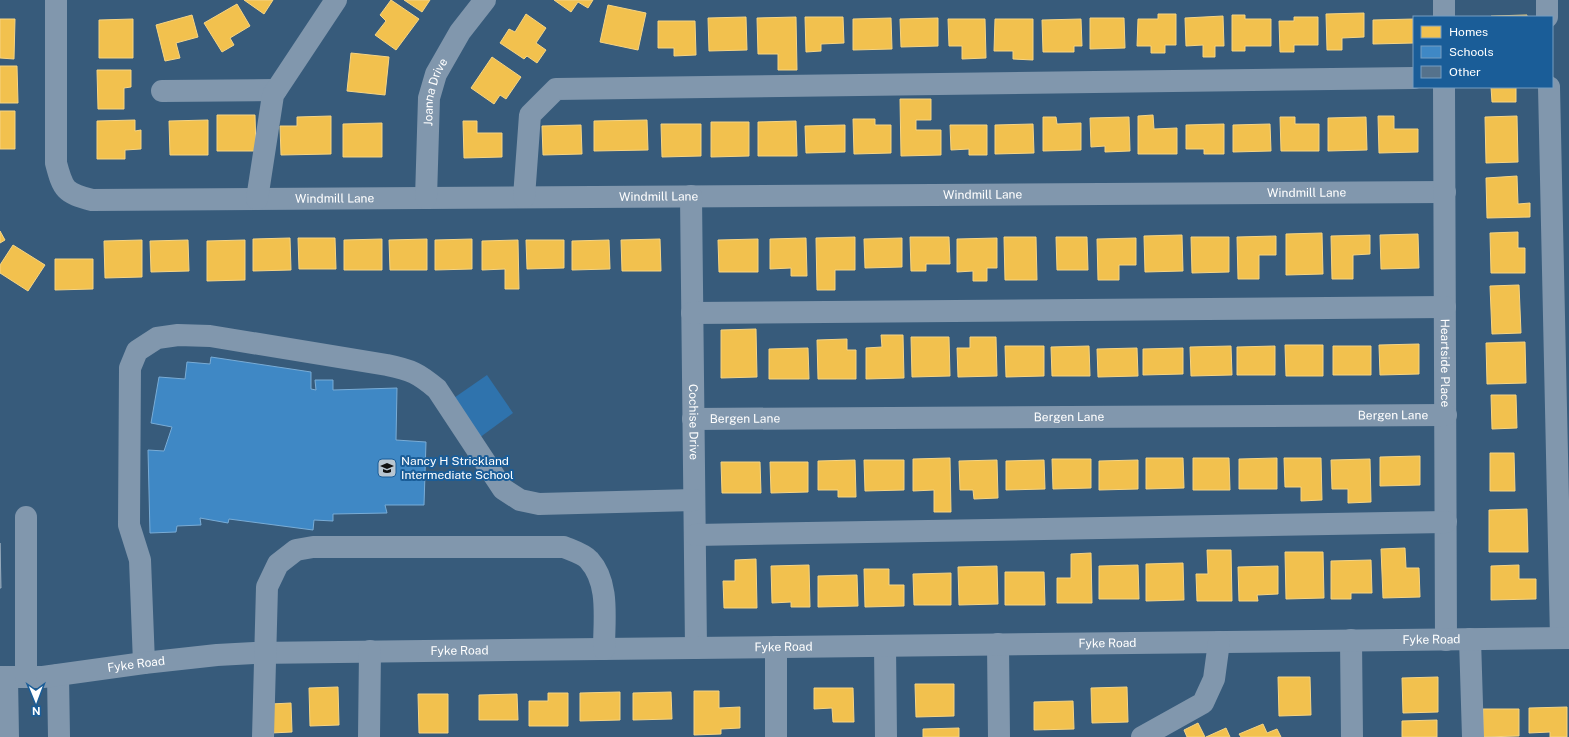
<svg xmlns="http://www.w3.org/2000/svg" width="1569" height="737" viewBox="0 0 1569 737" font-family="'Public Sans',sans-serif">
<rect width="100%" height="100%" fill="#375b7b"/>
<path fill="#2f73ad" d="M487 375 513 413 479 438 451 400Z"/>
<path fill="#f2c14e" stroke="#f6d483" d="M244 0H273L264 14Z
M391 0 419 19 396 50 375 35 386 21 380 15Z
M404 0H430L422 12Z
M554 0H593L588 8 578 2 571 12Z
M237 4 250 26 230 38 234 45 222 52 204 23Z
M608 5 646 13 638 50 600 42Z
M1364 13V37L1342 38V50H1327L1326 14Z
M526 14 546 28 536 43 546 50 537 63 527 56 524 59 500 43 509 29 515 32Z
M1158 14H1176V45H1165V53H1151V46H1137L1138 19H1158Z
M192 15 198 37 176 43 180 58 165 61 156 25Z
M1232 15H1245V19H1271V46H1245V51H1232Z
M1527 15V17H1491V16Z
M1223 16 1224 46H1215V57H1203V45L1186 46 1185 18Z
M746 17 747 50 709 51 708 18Z
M796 17 797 70H778V54H758L757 18Z
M805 17H843L844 43 821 44V51L806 52Z
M1294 17H1318V45H1294V52H1280L1279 21H1294Z
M891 18 892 49 853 50V19Z
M938 18V46L901 47 900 19Z
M1090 18H1124L1125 48 1090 49Z
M0 19H15L14 59 0 58Z
M133 19V58H99V20Z
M948 19H985L986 58 962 59V46H949Z
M995 19H1033V60L1013 59V51H994Z
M1081 19 1082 46H1074V52H1043L1042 20Z
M1414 19V43L1373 44V20Z
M658 21H695L696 55 674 56V48H658Z
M351 53 389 57 385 95 347 91Z
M492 57 521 77 506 99 500 95 494 104 471 88Z
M0 66H17L18 103H0Z
M97 70H131V87L124 88V109H98Z
M1491 87H1516V102H1492Z
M900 99H931V120H916V130H941V155L901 156Z
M0 111H15V149H0Z
M217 115H255L256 151H217Z
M1153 115 1154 129 1177 128V154H1138V116Z
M331 116V154L281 155 280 126H297V117Z
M1378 116H1394V129H1418V152L1379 153Z
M1517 116 1518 162 1486 163 1485 117Z
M1043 117H1056L1057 124 1081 123V150L1043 151Z
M1129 117 1130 151 1105 152V146L1091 147 1090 118Z
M1280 117H1295V124H1319V151H1281Z
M1366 117 1367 150 1328 151V118Z
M853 119H875V125H891V153L854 154Z
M135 120V131L141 130V149L125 150V159H97V121Z
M208 120V155H170L169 121Z
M647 120 648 150 594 151V121Z
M463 121H477V133H502V157L464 158Z
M796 121 797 156H758V122Z
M711 122H749V156L711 157Z
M382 123V157H343V124Z
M661 124H701V156L662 157Z
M1033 124 1034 153 995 154V125Z
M1224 124V154H1204V149H1186V125Z
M1270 124 1271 151 1233 152V125Z
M581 125 582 154 543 155 542 126Z
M845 125V152L806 153 805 126Z
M950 125H987V155H969V149L951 150Z
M1517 176 1518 204 1530 203V217L1487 218 1486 178Z
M0 231 5 240 0 243Z
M1518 232V248H1525V273H1491L1490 233Z
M1322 233 1323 274 1286 275V234Z
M1418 234 1419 268 1381 269 1380 235Z
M1182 235 1183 271 1145 272 1144 236Z
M1370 235V254L1353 255V279H1332L1331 236Z
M1276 236V255H1259V279H1238L1237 237Z
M855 237V270H835V290H817L816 238Z
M910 237H949L950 264H926V271H911Z
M1004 237H1036L1037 280H1005Z
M1056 237H1087L1088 270H1057Z
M1191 237H1229V272L1192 273Z
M290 238 291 270 253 271V239Z
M298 238H335L336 269H299Z
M806 238 807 276H791V268L770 269V239Z
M902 238V267L865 268 864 239Z
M997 238V268H987V281H973V271L957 272V239Z
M1136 238V265H1119V280H1098L1097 239Z
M382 239V270H344V240Z
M427 239V270H390L389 240Z
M472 239V269L435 270V240Z
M660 239 661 271H622L621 240Z
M758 239V272H719L718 240Z
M142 240V277L105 278 104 241Z
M188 240 189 271 151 272 150 241Z
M245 240V280L207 281V241Z
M518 240 519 289H505V269L482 270V241Z
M526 240H564V268L527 269Z
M609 240 610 269 572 270V241Z
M13 245 45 265 28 291 0 273V265Z
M55 259H93V289L55 290Z
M1519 285 1521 333 1492 334 1490 286Z
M756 329 757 377 721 378V330Z
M881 335H903L904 378 866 379V348L882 347Z
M911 337H949L950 376 912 377Z
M970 337H996L997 376 958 377 957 348H970Z
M847 339V350H856V379H818L817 340Z
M1525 342 1526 383 1487 384 1486 343Z
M1419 344V374L1380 375 1379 345Z
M1285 345H1323V376H1286Z
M1005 346H1044V376L1006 377Z
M1089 346 1090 376H1052L1051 347Z
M1231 346 1232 375 1191 376 1190 347Z
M1275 346V375H1237V347Z
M1333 346H1371V375H1333Z
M808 348 809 379H769V349Z
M1137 348 1138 376 1098 377 1097 349Z
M1183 348V374L1143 375V349Z
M1491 395H1516L1517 428 1492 429Z
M1490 453H1514L1515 491H1490Z
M1420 456V485L1380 486V457Z
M950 458 951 512H934V490L913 491V459Z
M1146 458H1183L1184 488 1146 489Z
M1193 458H1229L1230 490H1193Z
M1277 458V489H1239V459Z
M1284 458H1321L1322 500 1301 501V487H1285Z
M1052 459H1091V488L1053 489Z
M1370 459 1371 502 1348 503V489H1332L1331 460Z
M855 460 856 497H838V490H818V461Z
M864 460H904V490L865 491Z
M997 460 998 498 974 499 973 490H960L959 461Z
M1044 460 1045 489 1006 490V461Z
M1138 460V489L1099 490V461Z
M721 462H760L761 493H722Z
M770 462H808V492L771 493Z
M1527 509 1528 552H1489V510Z
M1405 548 1406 568H1419L1420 597 1383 598 1381 549Z
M1207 550H1231L1232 601H1197L1196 574H1208Z
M1285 552H1323L1324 598 1286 599Z
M1091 553 1092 603H1057V578H1071V554Z
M756 559 757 608H724L723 581H735V560Z
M1371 560 1372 593H1351V599H1331V561Z
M1183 563 1184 600 1146 601V564Z
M809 565 810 607H791V602L772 603 771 566Z
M1138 565 1139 599H1099V566Z
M1519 565V579H1536V599L1491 600V566Z
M997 566 998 604 959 605 958 567Z
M1278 566V594L1257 595 1258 601H1239L1238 567Z
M864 569H889V585H904V606L865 607Z
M1005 572H1044L1045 605H1005Z
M951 573V605H914L913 574Z
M857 575 858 606 818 607V576Z
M1278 677H1310L1311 715 1279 716Z
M1438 677V712L1403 713 1402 678Z
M915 684H954V716L916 717Z
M338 687 339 725 310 726 309 688Z
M1127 687 1128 722 1092 723 1091 688Z
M814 688H853L854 722H833L832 708 814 709Z
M694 691H719V708L740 707V728L721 729V734L694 735Z
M620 692V720L580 721V693Z
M671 692 672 719 633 720V693Z
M548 693H568V726H529V701H548Z
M418 694H448V733H419Z
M517 694 518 720H479V695Z
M1073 701 1074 729 1034 730V702Z
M291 703 292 732 271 733V704Z
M1567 707V737H1550V732L1529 733V708Z
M1483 709H1519V736L1483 737Z
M1437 720V737H1402V721Z
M1198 723 1205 737H1187L1184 730Z
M1263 724 1267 733 1277 729 1281 737H1241L1239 734Z
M959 728V737H923V729Z
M1226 728 1230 737H1206Z"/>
<path fill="#3f88c5" stroke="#79acd6" d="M211 357 311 372V389L316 390 315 380H333V390L397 388 396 440 426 442 424 505H385L387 513 333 514V521L314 520 313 530 229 519 228 523 200 518 201 525 177 526 176 532 150 533 148 450 164 451 172 427 151 423 159 377 185 379 187 362 210 364Z"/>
<path fill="#55728c" stroke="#95a9bb" d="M0 543 1 588H0Z"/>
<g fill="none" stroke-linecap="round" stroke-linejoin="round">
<g stroke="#8197ad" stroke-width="22">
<path id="s1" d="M56 0V163C63 190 65 193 92 200L1445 192"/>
<path d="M1444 0V17"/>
<path d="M1547 0V17"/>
<path id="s2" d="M1444 87 1446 640"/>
<path d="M1549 87 1561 638"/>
<path d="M162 91 276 90"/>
<path id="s3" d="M691 196 696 648"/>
<path d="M524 197 530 115 556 89 1414 78"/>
<path id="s4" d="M426 198 429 98 436 74 460 32 485 0"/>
<path d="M257 199 273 95 336 0"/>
<path d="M692 313 1445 307"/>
<path id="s5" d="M693 419 1446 415"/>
<path d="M695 535 1446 522"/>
<path d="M1470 639 1473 737"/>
<path d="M1351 640 1352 737"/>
<path d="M998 644 999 737"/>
<path d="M885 646 886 737"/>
<path d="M144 663 140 560 129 525 130 368 137 351 157 338 178 335 210 336 387 365C411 370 418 373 437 389L503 489 520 500 539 504 694 500"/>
<path d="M58 675 59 737"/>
<path id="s6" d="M0 677H43L144 663 217 655 254 653 1569 638"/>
<path d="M7 677 8 737"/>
<path d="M26 677V517"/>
<path d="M263 737 267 587 278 564 296 550 313 547H564C571 550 584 554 589 560 610 583 604 619 604 649"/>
<path d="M369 737 370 651"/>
<path d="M776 737V647"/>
<path d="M1142 737 1203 703 1214 679 1219 642"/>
</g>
</g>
<defs>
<symbol id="school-square" viewBox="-11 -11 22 22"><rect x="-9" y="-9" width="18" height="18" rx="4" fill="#b9c6d1" stroke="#1a5d98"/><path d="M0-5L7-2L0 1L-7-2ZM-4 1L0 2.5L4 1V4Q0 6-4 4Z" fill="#111"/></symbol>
</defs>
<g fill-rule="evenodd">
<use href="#school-square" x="376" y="457" width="22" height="22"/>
</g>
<g text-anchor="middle" stroke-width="4" stroke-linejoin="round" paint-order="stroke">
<g font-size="12" fill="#fff" stroke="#1a5d98">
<text dy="4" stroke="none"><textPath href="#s4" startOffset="107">Joanna Drive</textPath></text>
<text dy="4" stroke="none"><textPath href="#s1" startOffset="1434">Windmill Lane</textPath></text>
<text dy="4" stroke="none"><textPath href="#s1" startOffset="1110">Windmill Lane</textPath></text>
<text dy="4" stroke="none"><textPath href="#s1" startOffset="786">Windmill Lane</textPath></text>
<text dy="4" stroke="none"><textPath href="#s1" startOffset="462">Windmill Lane</textPath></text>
<text dy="4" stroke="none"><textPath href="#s2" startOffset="276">Heartside Place</textPath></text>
<text dy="4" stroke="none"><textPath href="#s5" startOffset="700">Bergen Lane</textPath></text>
<text dy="4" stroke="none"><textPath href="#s5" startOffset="376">Bergen Lane</textPath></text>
<text dy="4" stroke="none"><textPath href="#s5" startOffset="52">Bergen Lane</textPath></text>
<text dy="4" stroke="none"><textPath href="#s3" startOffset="226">Cochise Drive</textPath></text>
<text dy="4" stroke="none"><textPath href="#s6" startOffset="1433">Fyke Road</textPath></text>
<text dy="4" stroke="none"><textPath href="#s6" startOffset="1109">Fyke Road</textPath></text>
<text dy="4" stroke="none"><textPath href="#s6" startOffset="785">Fyke Road</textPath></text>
<text dy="4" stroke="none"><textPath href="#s6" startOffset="461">Fyke Road</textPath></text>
<text dy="4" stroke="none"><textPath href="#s6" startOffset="137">Fyke Road</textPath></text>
</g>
<g font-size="12" fill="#fff" stroke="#1a5d98" text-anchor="start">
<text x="401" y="465">Nancy H Strickland<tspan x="401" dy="14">Intermediate School</tspan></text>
</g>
</g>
<rect x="1413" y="16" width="140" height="72" fill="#1a5d98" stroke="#769ec1"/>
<rect x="1421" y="26" width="20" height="12" fill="#f2c14e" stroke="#769ec1"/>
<text x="1449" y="36" font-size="12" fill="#ffffff">Homes</text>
<rect x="1421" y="46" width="20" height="12" fill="#3f88c5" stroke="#769ec1"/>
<text x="1449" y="56" font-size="12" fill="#ffffff">Schools</text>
<rect x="1421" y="66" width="20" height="12" fill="#55728c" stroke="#769ec1"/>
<text x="1449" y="76" font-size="12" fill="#ffffff">Other</text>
<g transform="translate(36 701) rotate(179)" stroke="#1a5d98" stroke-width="3" paint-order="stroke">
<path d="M0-3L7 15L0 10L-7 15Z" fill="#ffffff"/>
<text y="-6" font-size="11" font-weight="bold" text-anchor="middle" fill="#ffffff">N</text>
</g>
</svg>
